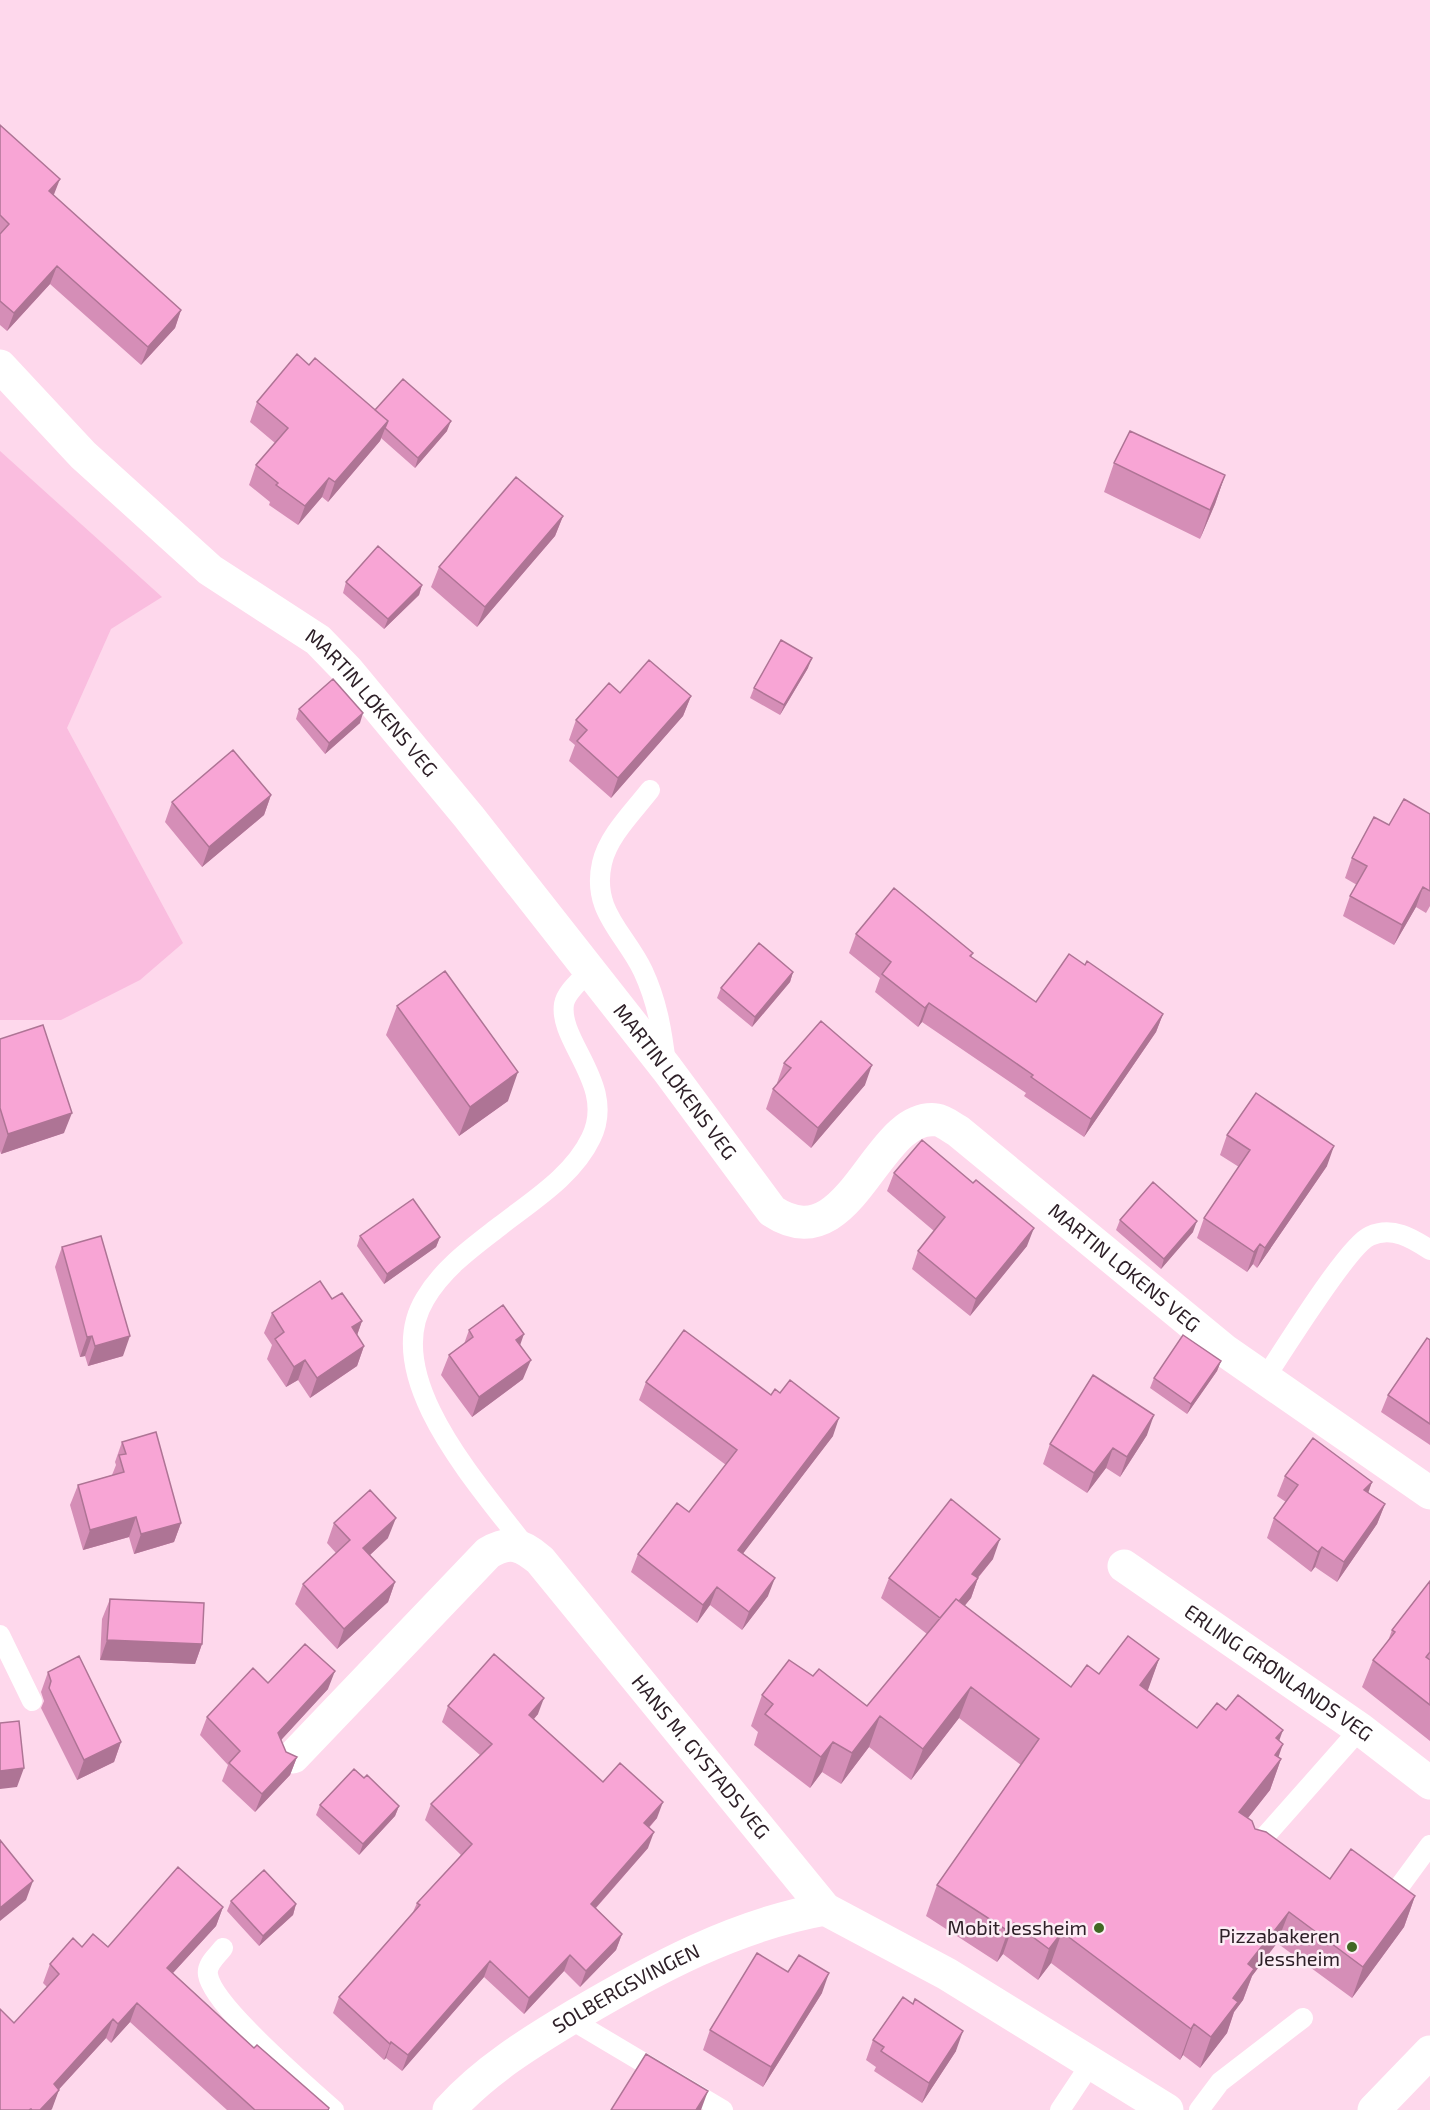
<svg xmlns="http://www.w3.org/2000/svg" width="1430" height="2110" viewBox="0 0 1430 2110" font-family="'Exo 2',sans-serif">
<rect width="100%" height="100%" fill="#fed8ec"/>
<path fill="#fabddf" d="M0 451 162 597 111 629 67 728 183 943 140 980 61 1020H0Z"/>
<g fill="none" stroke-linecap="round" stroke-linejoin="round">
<path stroke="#fff" stroke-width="20" d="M650 790C633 812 608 836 602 863 591 911 625 933 643 971 657 1001 662 1030 666 1064
M1265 1378C1282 1353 1348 1245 1370 1236 1392 1226 1412 1238 1430 1250
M528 1550C483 1489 377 1378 425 1299 443 1268 473 1247 500 1226 532 1201 573 1176 591 1138 617 1085 558 1042 564 1004 566 992 580 981 588 972
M0 1635 32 1701
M1252 1851 1360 1729
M1391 1898 1430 1845
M223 1948C217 1956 206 1964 208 1975 213 2006 308 2087 334 2110
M570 2019 723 2110
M1060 2110 1092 2062
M1199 2110 1220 2082 1303 2018"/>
<g stroke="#fff" stroke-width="33">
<path id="s1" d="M0 366 83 455 210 570 318 640 348 671 469 817 667 1069 772 1211C852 1264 875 1111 937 1120 944 1121 952 1128 958 1131L1224 1350 1430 1493"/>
<path id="s2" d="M1124 1566 1360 1729 1430 1783"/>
<path id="s3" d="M293 1757 488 1553C510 1540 521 1544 540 1560L825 1909 947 1974 1167 2110"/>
<path id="s4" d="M449 2110C485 2070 531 2042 576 2015 654 1969 735 1925 825 1909"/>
</g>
<path stroke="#fff" stroke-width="33" d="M1374 2110 1430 2052"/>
</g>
<path fill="#d58eb7" d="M0 125 54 196 181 310 175 328 141 365 50 284 7 331 0 325Z
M309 365 375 410 447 431 415 468 381 438 380 441 328 502 322 497 298 525 269 505 270 502 249 485 256 465 275 443 250 422 257 402Z
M1114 463 1225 475 1215 504 1200 539 1104 492Z
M563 516 555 536 477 627 431 587 439 567Z
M346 582 422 585 419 595 384 629 343 593Z
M808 668 780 715 750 698 754 688Z
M620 693 691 696 683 716 611 798 569 761 575 745 569 740 576 720Z
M299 709 360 723 325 754 296 719Z
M271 795 264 815 202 867 165 822 172 802Z
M1430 814V906L1426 913 1416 907 1394 945 1343 916 1350 896 1357 885 1345 878 1352 858 1389 825Z
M856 934 973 953 971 957 1036 1002 1085 965 1163 1014 1156 1032 1084 1137 1024 1096 1026 1093 922 1022 918 1027 875 992 880 978 849 953Z
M793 972 790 982 752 1027 717 998 721 988Z
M397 1006 508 1101 459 1136 386 1035Z
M0 1039 64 1133 1 1154 0 1151Z
M784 1063 865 1085 811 1148 766 1109 773 1089 778 1084 777 1083Z
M1227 1135 1327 1166 1257 1268 1253 1264 1247 1272 1197 1238 1204 1218 1239 1167 1220 1155Z
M894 1173 973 1183 1027 1246 970 1316 912 1269 918 1251 934 1231 887 1191Z
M1120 1220 1193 1232 1161 1269 1116 1230Z
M360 1236 440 1237 436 1247 384 1284 357 1246Z
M62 1247 123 1356 88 1366 85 1356 80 1357 55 1267Z
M332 1299 362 1321 357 1335 364 1346 357 1366 310 1398 298 1380 286 1387 267 1359 272 1345 264 1333 272 1313Z
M469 1330 520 1346 523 1379 472 1417 441 1375 449 1355 464 1344Z
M1430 1340V1445L1381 1412 1388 1395Z
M1221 1361 1217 1371 1187 1414 1150 1388 1154 1378Z
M646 1382 771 1395 833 1436 743 1553 768 1596 742 1630 710 1605 697 1623 631 1572 638 1554 689 1512 726 1465 639 1400Z
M1147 1435 1120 1477 1106 1468 1087 1493 1043 1464 1050 1444Z
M122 1442 181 1523 174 1542 134 1554 129 1537 83 1550 70 1505 78 1485 112 1475 116 1465 115 1462Z
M1285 1476 1372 1482 1368 1492 1385 1504 1377 1524 1337 1582 1315 1567 1311 1572 1267 1538 1274 1518 1286 1502 1277 1496Z
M334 1523 388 1538 370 1555 395 1582 388 1602 337 1649 295 1604 303 1584 336 1553 327 1543Z
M993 1559 978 1578 971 1598 964 1606 1071 1687 1099 1674 1159 1659 1147 1691 1197 1728 1226 1710 1280 1741 1278 1758 1281 1759 1270 1790 1248 1818 1255 1829 1330 1879 1415 1896 1404 1927 1352 1998 1277 1943 1252 1976 1243 2000 1234 2012 1227 2033 1200 2068 1183 2055 1180 2060 1051 1963 1038 1980 1003 1954 997 1962 926 1916 937 1885 1021 1765 959 1718 911 1780 869 1747 841 1784 822 1772 810 1788 754 1745 758 1732 751 1726 762 1695 813 1676 867 1706 927 1634 881 1598 889 1578Z
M1430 1581V1741L1362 1687 1373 1660 1388 1641 1392 1630Z
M110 1599 202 1644 195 1664 100 1660 102 1619Z
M48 1672 121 1742 114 1762 77 1780 41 1708 44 1701 41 1692Z
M268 1683 328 1689 281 1740 286 1752 297 1757 290 1775 255 1812 222 1781 228 1765 200 1735 207 1717Z
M448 1706 538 1714 534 1719 603 1782 657 1818 649 1828 648 1848 596 1908 622 1934 616 1950 580 1987 564 1971 524 2014 484 1977 402 2071 386 2058 384 2060 333 2013 339 1997 413 1912 417 1903 461 1855 425 1820 431 1804 480 1755 442 1722Z
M320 1805 399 1806 395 1816 359 1855 316 1815Z
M231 1901 296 1904 293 1915 259 1946 227 1911Z
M223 1907 216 1926 173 1973 254 2048 329 2110H227L130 2022 111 2043 106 2038 59 2089 51 2110H0L14 2023 47 1987 43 1983 50 1964 82 1947H108Z
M822 1993 763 2087 703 2050 710 2030Z
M873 2040 956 2051 922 2103 874 2071 876 2067 866 2060Z"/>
<path fill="#ae7495" d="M60 179 53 197 49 191Z
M57 266 50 284 7 331 14 313Z
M181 310 175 328 141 365 148 347Z
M388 421 380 441 328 502 335 482Z
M451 421 447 431 415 468 418 458Z
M1225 475 1215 504 1200 539 1210 510Z
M329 478 322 497 298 525 305 506Z
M563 516 555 536 477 627 485 607Z
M422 585 419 595 384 629 388 619Z
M812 658 808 668 780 715 784 705Z
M691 696 683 716 611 798 618 778Z
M363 713 360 723 325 754 329 743Z
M271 795 264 815 202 867 209 847Z
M1423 887 1416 907 1394 945 1402 925Z
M793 972 790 982 752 1027 755 1017Z
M929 1003 922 1022 918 1027 925 1008Z
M1163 1014 1156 1032 1084 1137 1091 1119Z
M872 1065 865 1085 811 1148 818 1128Z
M518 1072 508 1101 459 1136 470 1107Z
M72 1113 64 1133 1 1154 8 1134Z
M1334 1146 1327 1166 1257 1268 1265 1248Z
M1197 1221 1193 1232 1161 1269 1164 1259Z
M1034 1228 1027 1246 970 1316 976 1299Z
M440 1237 436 1247 384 1284 387 1274Z
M1260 1244 1253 1264 1247 1272 1254 1252Z
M362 1321 355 1341 352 1327Z
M524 1334 517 1354 516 1340Z
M92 1336 85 1356 80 1357 87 1337Z
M130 1336 123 1356 88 1366 95 1346Z
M364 1346 357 1366 310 1398 317 1378Z
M305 1360 298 1380 286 1387 294 1367Z
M531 1360 523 1379 472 1417 479 1397Z
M1221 1361 1217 1371 1187 1414 1191 1404Z
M1154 1415 1147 1435 1120 1477 1127 1457Z
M839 1418 833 1436 732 1568 738 1550Z
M1113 1448 1106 1468 1087 1493 1094 1473Z
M1372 1482 1365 1502 1364 1490Z
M1385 1504 1377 1524 1337 1582 1344 1562Z
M136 1517 129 1537 83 1550 90 1530Z
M396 1518 388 1538 356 1568 363 1548Z
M181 1523 174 1542 134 1554 141 1534Z
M1000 1539 993 1559 970 1587 978 1578 971 1598 936 1641 972 1574Z
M1322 1547 1315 1567 1311 1572 1318 1552Z
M775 1578 768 1596 742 1630 749 1612Z
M395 1582 388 1602 337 1649 344 1629Z
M717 1587 710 1605 697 1623 703 1605Z
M107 1640 202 1644 195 1664 100 1660Z
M1159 1659 1148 1690 1129 1716 1140 1685Z
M335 1671 328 1689 271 1751 278 1733Z
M971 1687 959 1718 911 1780 923 1749Z
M544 1698 538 1714 523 1731 529 1715Z
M880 1716 869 1747 841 1784 852 1753Z
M1283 1730 1272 1761 1276 1738Z
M121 1742 114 1762 77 1780 84 1760Z
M833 1742 822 1772 810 1788 821 1757Z
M1283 1744 1275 1767 1281 1759 1270 1790 1228 1843 1239 1812 1275 1755Z
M297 1757 290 1775 255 1812 262 1794Z
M24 1768 17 1787 0 1789V1771Z
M663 1802 657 1818 638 1839 644 1823Z
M399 1806 395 1816 359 1855 363 1844Z
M654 1832 648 1848 585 1920 591 1904Z
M33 1881 26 1900 0 1921V1908Z
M1415 1896 1404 1927 1352 1998 1363 1967Z
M296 1904 293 1915 259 1946 263 1936Z
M223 1907 216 1926 160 1987 167 1968Z
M1289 1912 1277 1943 1252 1976 1243 2000 1234 2012 1227 2033 1200 2068 1211 2037 1233 1998 1248 1964Z
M1014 1923 1003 1954 997 1962 1008 1931Z
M1062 1932 1051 1963 1038 1980 1049 1949Z
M622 1934 616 1950 580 1987 586 1971Z
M570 1955 564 1971 524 2014 529 1998Z
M490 1961 484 1977 402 2071 408 2055Z
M829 1973 822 1993 763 2087 771 2067Z
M137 2003 130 2022 111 2043 118 2024Z
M113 2019 106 2038 52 2097 59 2090 52 2109 51 2110H40L54 2084Z
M1194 2024 1183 2055 1180 2060 1191 2029Z
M963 2031 956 2051 922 2103 929 2083Z
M391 2042 386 2058 384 2060 390 2044Z
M708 2091 701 2110H696Z"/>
<path fill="#f8a5d5" stroke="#ae7495" stroke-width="1.5" d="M0 125 60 179 49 191 181 310 148 347 57 266 14 313 0 301V234L9 224 0 215Z
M297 354 309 365 315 358 388 421 335 482 329 478 305 506 276 485 278 483 256 465 288 428 257 402Z
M403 379 451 421 418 458 385 428 388 421 375 410Z
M1130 431 1225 475 1210 510 1114 463Z
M516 477 563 516 485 607 439 567Z
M378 546 422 585 388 619 346 582Z
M781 640 812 658 784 705 754 688Z
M649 660 691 696 618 778 577 741 587 730 576 720 609 683 620 693Z
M333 679 363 713 329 743 299 709Z
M233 750 271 795 209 847 172 802Z
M1404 799 1430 814V891L1423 887 1402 925 1350 896 1367 866 1352 858 1374 817 1389 825Z
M894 888 973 953 970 956 1036 1002 1069 954 1085 965 1087 961 1163 1014 1091 1119 1031 1077 1033 1075 929 1003 925 1008 882 974 891 962 856 934Z
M759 943 793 972 755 1017 721 988Z
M445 971 518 1072 470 1107 397 1006Z
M821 1021 872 1065 818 1128 773 1089 791 1068 784 1063Z
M43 1025 72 1113 8 1134 0 1108V1039Z
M1256 1093 1334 1146 1265 1248 1260 1244 1254 1252 1204 1218 1250 1150 1227 1135Z
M922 1140 973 1183 976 1180 1034 1228 976 1299 918 1251 945 1217 894 1173Z
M1153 1182 1197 1221 1164 1259 1120 1220Z
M413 1199 440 1237 387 1274 360 1236Z
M101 1236 130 1336 95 1346 92 1336 87 1337 62 1247Z
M320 1281 332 1299 342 1293 362 1321 352 1327 364 1346 317 1378 305 1360 294 1367 275 1339 284 1332 272 1313Z
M503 1305 524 1334 516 1340 531 1360 479 1397 449 1355 473 1337 469 1330Z
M684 1330 771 1395 775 1389 780 1393 790 1380 839 1418 738 1550 775 1578 749 1612 717 1587 703 1605 638 1554 677 1503 689 1512 737 1450 646 1382Z
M1183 1335 1221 1361 1191 1404 1154 1378Z
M1427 1338 1430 1340V1424L1388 1395Z
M1093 1375 1154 1415 1127 1457 1113 1448 1094 1473 1050 1444Z
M156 1432 181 1523 141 1534 136 1517 90 1530 78 1485 124 1472 119 1455 126 1454 122 1442Z
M1313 1438 1372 1482 1364 1490 1385 1504 1344 1562 1322 1547 1318 1552 1274 1518 1298 1485 1285 1476Z
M370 1490 396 1518 363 1548 395 1582 344 1629 303 1584 350 1540 334 1523Z
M951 1499 1000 1539 972 1574 978 1578 959 1601 956 1599 940 1618 889 1578Z
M1430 1581V1652L1426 1657 1430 1660V1705L1373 1660 1395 1632 1392 1630Z
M110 1599 204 1603 202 1644 107 1640Z
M956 1599 1071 1687 1087 1665 1099 1674 1128 1636 1159 1659 1140 1685 1197 1728 1217 1703 1226 1710 1238 1695 1283 1730 1276 1738 1283 1744 1275 1755 1281 1759 1239 1812 1252 1821 1255 1829 1266 1832 1330 1879 1351 1849 1415 1896 1363 1967 1289 1912 1248 1964 1254 1969 1233 1998 1238 2002 1211 2037 1194 2024 1191 2029 1062 1932 1049 1949 1014 1923 1008 1931 937 1885 1039 1739 971 1687 923 1749 880 1716 852 1753 833 1742 821 1757 765 1714 773 1704 762 1695 789 1660 813 1676 819 1669 867 1706Z
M305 1644 335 1671 278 1733 286 1752 297 1757 262 1794 229 1763 240 1751 207 1717 253 1668 268 1683Z
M494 1654 544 1698 529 1715 603 1782 620 1763 663 1802 644 1823 654 1832 591 1904 622 1934 586 1971 570 1955 529 1998 490 1961 408 2055 391 2042 390 2044 339 1997 420 1905 417 1903 472 1844 431 1804 492 1744 448 1706Z
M79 1656 121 1742 84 1760 49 1688 51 1681 48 1672Z
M19 1721 24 1768 0 1771V1723Z
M354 1769 364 1778 367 1775 399 1806 363 1844 320 1805Z
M0 1840 33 1881 0 1908Z
M178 1867 223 1907 167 1968 254 2048 257 2045 329 2108 328 2110H255L137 2003 118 2024 113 2019 54 2084 59 2090 40 2110H32L31 2109 29 2110H0V2009L14 2023 59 1974 50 1964 73 1938 82 1947 93 1934 108 1947Z
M264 1870 296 1904 263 1936 231 1901Z
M757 1953 788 1972 799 1955 829 1973 771 2067 710 2030Z
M903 1997 913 2004 915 1999 963 2031 929 2083 881 2051 884 2047 873 2040Z
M646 2054 708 2091 696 2110H611Z"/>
<g fill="#406823" stroke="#fcedf5" stroke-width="2">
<circle cx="1099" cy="1928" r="6"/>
<circle cx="1352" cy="1947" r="6"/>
</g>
<g text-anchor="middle" stroke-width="5" stroke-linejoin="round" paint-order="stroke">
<g font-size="20" fill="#2e2028" stroke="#fcedf5">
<text dy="7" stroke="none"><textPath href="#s1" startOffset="504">MARTIN LØKENS VEG</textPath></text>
<text dy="7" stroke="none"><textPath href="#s1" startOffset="990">MARTIN LØKENS VEG</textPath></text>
<text dy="7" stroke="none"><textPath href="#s1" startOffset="1600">MARTIN LØKENS VEG</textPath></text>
<text dy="7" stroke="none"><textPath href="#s2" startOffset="188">ERLING GRØNLANDS VEG</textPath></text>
<text dy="7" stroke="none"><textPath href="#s3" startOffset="594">HANS M. GYSTADS VEG</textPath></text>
<text dy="7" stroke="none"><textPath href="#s4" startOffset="216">SOLBERGSVINGEN</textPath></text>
</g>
<g font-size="20" fill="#2e2028" stroke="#fcedf5" text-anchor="end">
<text x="1087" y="1935">Mobit Jessheim</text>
<text x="1340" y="1943">Pizzabakeren<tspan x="1340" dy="23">Jessheim</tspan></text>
</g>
</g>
</svg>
